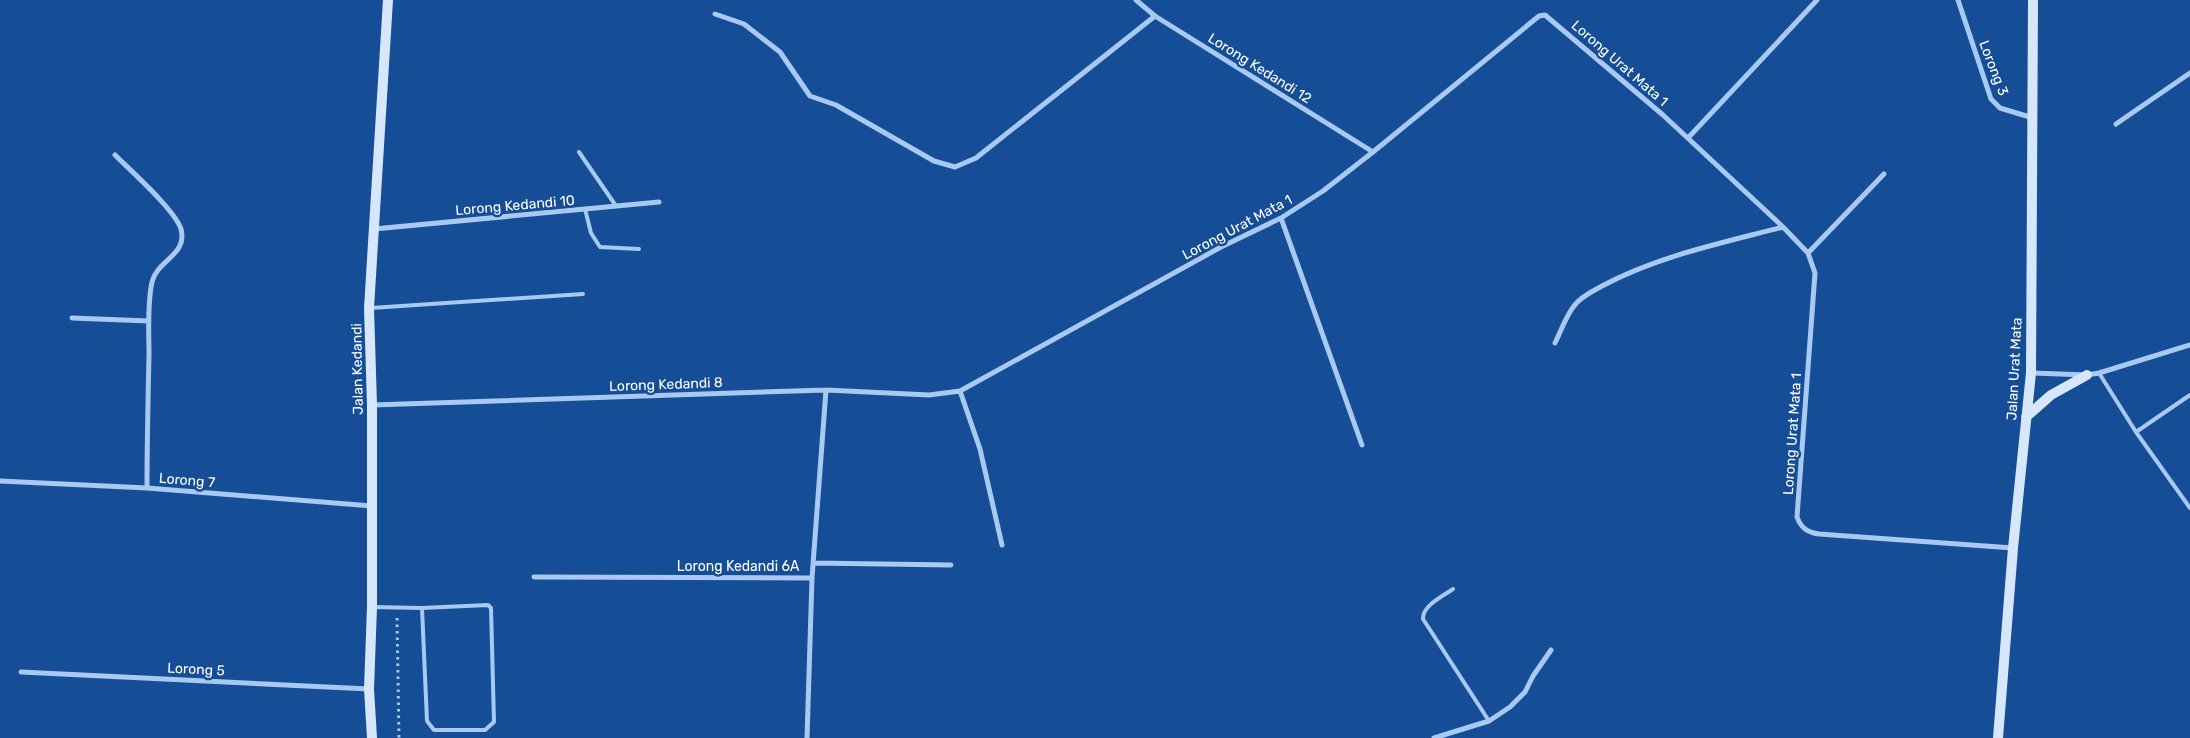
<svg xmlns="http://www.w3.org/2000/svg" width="2190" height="738" viewBox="0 0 2190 738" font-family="Rubik,sans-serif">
<rect width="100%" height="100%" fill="#154e97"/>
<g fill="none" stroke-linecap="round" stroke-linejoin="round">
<path stroke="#a7c9f2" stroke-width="3" stroke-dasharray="2.5 4" stroke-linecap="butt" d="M397 618 399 738"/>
<path stroke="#a7c9f2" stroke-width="4" d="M579 152 616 206
M585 209 591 233 600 247 639 249
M371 308 583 294
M2099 373 2136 432 2190 508
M2136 432 2190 395
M1453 589C1443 596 1422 606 1423 619L1489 721
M372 607 422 608 488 605 491 608 494 722 485 730H434L427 721 422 608"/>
<path stroke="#a7c9f2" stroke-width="5" d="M1136 0 1155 16 1373 152
M1958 0 1991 99 2000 108 2033 118
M715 14 744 24 780 52 810 96 836 105 934 161 955 167 976 158 1155 16
M2116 124 2190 73
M1688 138 1817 0
M115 155C131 171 175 210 181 229 188 255 157 260 152 282 147 305 149 332 149 355 148 399 147 444 147 488
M1281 218 1362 445
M374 229 659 202
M1808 253 1884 174
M72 318 149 321
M1555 343C1561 331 1566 316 1574 306 1580 297 1593 291 1602 286 1658 256 1722 243 1783 227
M2031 373 2087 375 2099 373 2190 345
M960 391 980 449 1002 545
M372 405 826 390 929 395 960 391 1221 247 1281 218 1323 191 1373 152 1539 16 1545 15 1663 115 1783 227 1808 253 1815 273 1797 517C1801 528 1807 532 1819 534L2013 548
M0 481 147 488 372 506
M813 563 951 565
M534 577 812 578 807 738
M812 578 826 390
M21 672 369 689
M1434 738 1489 721 1510 707 1525 692 1533 676 1551 650"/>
<path stroke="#d6e7fc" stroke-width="10" d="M2026 417 2051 395 2087 375
M372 738 369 689 372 607V405L369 308 388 0
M1998 738 2013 548 2031 373 2033 0"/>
</g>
<g text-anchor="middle" stroke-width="5" stroke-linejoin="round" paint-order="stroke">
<g font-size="14" fill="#fff" stroke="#154e97">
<text transform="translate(1620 63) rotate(41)" y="5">Lorong Urat Mata 1</text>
<text transform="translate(1260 68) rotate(32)" y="5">Lorong Kedandi 12</text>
<text transform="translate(1994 68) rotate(69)" y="5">Lorong 3</text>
<text transform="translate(515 205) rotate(-5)" y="5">Lorong Kedandi 10</text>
<text transform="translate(1237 227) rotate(-28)" y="5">Lorong Urat Mata 1</text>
<text transform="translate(357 369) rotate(-91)" y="5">Jalan Kedandi</text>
<text transform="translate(2014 369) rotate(-87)" y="5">Jalan Urat Mata</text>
<text transform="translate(666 384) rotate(-2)" y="5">Lorong Kedandi 8</text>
<text transform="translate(1792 434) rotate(-86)" y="5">Lorong Urat Mata 1</text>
<text transform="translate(187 480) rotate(5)" y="5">Lorong 7</text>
<text x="738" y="571">Lorong Kedandi 6A</text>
<text transform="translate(196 669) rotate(3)" y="5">Lorong 5</text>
</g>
</g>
</svg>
